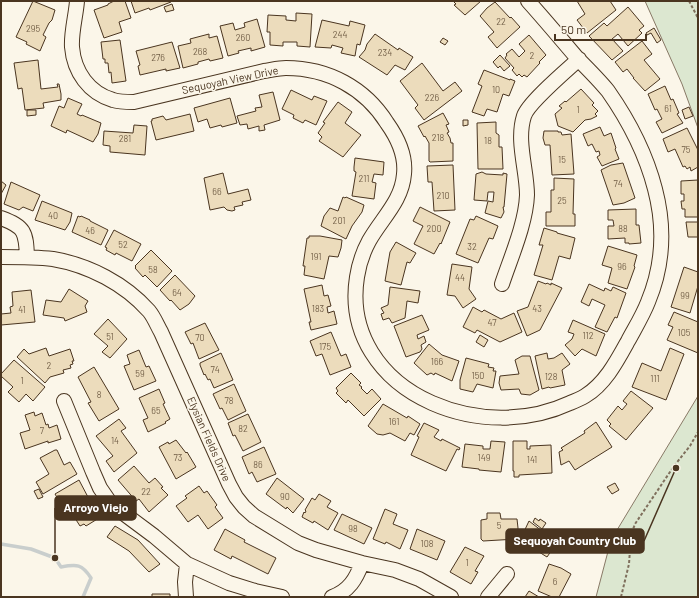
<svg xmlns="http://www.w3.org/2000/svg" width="699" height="598" viewBox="0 0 699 598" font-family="Barlow,sans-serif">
<rect width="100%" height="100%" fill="#fbf6e9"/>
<path fill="#dce7d0" stroke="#887966" d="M645 1H698V128L682 84Z
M698 396V597H596L611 540Z"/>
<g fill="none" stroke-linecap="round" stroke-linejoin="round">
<path stroke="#c9cecd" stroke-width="3.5" d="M1 544 31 549 55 558 61 567C77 564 82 564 91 578L83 597"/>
</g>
<path fill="#ecdcbc" stroke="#4a3520" d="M33 1 55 10 52 20 49 23 43 35 46 37 40 51 26 44 27 42 16 37Z
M114 1H125L131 18 119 22 122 32 104 38 94 10 108 5V4Z
M131 1H171V2L150 10 149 8 135 13Z
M453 1H481L465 15 454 5 456 4Z
M577 1H610L616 10 587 33 577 20 585 14Z
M495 2 510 18 511 17 520 27 497 48 488 37 494 32 480 16 487 8Z
M172 4 174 10 166 12 164 7Z
M628 7 644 26 639 30 642 33 628 46 618 34 612 39 623 51 612 60 589 36 604 23 607 26Z
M296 13 312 14 310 47 297 46V42H283V46L270 45V32H267L268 15 286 16V20L296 21Z
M257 19 265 47 251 51V48L238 51 239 53 228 56 220 26 233 23 235 30 245 27 244 23Z
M322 20 349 26 350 21 365 25 360 45 357 44 355 56 341 53 343 48 332 45 331 48 315 47Z
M654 28 661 40 657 43 651 33 647 35 646 33Z
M209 34V38L217 36 223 58 210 61 209 59 198 62V64L183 68 178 46 191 43 190 39Z
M375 34 398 50 399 48 413 57 405 70 395 65 387 75 359 57 365 50 367 44Z
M529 35 546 55 539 62 540 63 527 77 524 75 522 77 519 74 517 76 512 70 514 68 505 58 507 55 506 54 512 49 519 57 525 51 519 44Z
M443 38 448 41 445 45 440 42Z
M120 40 126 81 112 83 111 72 109 73 108 63H105V59H103L101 42Z
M642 41 652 54 644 60 660 79 645 91 633 78H634L627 69 623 72 615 62Z
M172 42 180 68 166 71V69L140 75 138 66 140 65 136 51Z
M500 55 510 66 504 71 500 66 498 68 493 62Z
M38 60 41 89 58 87 57 84H59L61 94V100L43 103 44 108 25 110 22 88 18 89 14 63Z
M422 63 443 91 455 82 462 91 424 120 415 108 418 105 400 81Z
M484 70 510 80V79L515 81 509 96 503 94 497 112 487 109 484 116 472 112 482 86 478 84Z
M665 86 671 100 673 99 679 113 677 114 683 123 662 133 656 122 662 119 657 109 655 110 648 94Z
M581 89 594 103 592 105 598 111 595 114 597 116 591 119 585 120 573 132 558 126 555 114 562 108 559 106 565 101 566 102Z
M291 90 312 100 314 96 327 101 316 125 305 120 303 123 293 118 294 115 282 109Z
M273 92 280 120 264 125 265 130 259 131V126L248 129 247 124 240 125 237 116 256 111 255 108 262 107 259 95Z
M68 98 82 104 77 114 81 116 82 115 101 123 98 134 93 142 67 130 66 133 51 126 59 106 64 108Z
M230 98 237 123 222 127 221 125 210 128 207 119 198 122 194 108Z
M338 102 352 112 345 123 361 135 343 157 319 141 322 137 318 133 325 123 323 122Z
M689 107 693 116 685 119 682 110Z
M27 110H36V115L27 116Z
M443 113 449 124 446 125 449 132 447 133 450 138 451 143H453V161L430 162 429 161V143L425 136 424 137 418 126Z
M190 114 194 131 156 140 151 121H152V119L163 116 166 120Z
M463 120H468V125L463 126Z
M496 122V133L499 135V147H502L503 169H478L477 123Z
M134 125 147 126 145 155 110 152V146L103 145 104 131 133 133Z
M600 127 604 136 611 133 616 148 615 149 619 159 602 166 597 157 600 155 599 151 596 152 592 144 588 146 583 134Z
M687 128 698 150V167L691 171 690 167 687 169 685 166 683 167 675 149 668 152 663 139Z
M544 131H558V132H561L562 135 571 134 574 174 552 175 550 145H545L543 138Z
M355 158 384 162 383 175 374 174 372 182 376 183 374 199 352 196 356 172 354 171V167Z
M623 163 635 198 624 203 613 205 601 170 611 165Z
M453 165 455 210 434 211 432 182H428L427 166Z
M482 172 486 174 503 175V173L507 174 504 207H503L504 212 501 218 485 213 488 201 493 202 494 192H488L487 201 474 200 476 174Z
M223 173 228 194 248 189 251 200 242 202 243 205 234 207 235 210 232 211 227 210 224 207 210 210 204 178Z
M554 178 574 179 573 214H575V226H546V212H551V190H554Z
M698 180V217H685V209H682L681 201H684V194H681V181Z
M1 181 6 185 1 194Z
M11 182 40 195 33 211 23 207 19 210 4 204Z
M343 197 345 198 346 197 364 205 362 212 352 226 346 239 321 226 324 216 330 208 338 211Z
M42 201 72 213 70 222 65 230 35 220Z
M420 207 450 222 441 244 440 243 434 254 414 244 423 226 413 221Z
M636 209V225H639L641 243 629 244V243H625V238L608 239V226H614L613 220H608V210Z
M78 216 80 217 81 216 90 220V221L108 230 101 245 72 232Z
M476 216 498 226 493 239 489 238 478 263 456 254 470 219 474 220Z
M686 222H698V237H688Z
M544 228 557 232V233L575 238 570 259 559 256 552 280 534 275 543 245H539Z
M114 230 141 244 132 261 116 253 115 255 106 250 107 248 105 247Z
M309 236H320L342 240 341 248 338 257 329 256 324 279 304 275 305 266H303L307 238H309Z
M396 242 416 253 410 263 407 262 401 285 385 281 390 252Z
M608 246 637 255 634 266 635 267 627 289 608 283 612 268 602 265Z
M151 250 172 271 157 287 145 275 143 277 135 268 136 267 135 266Z
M452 264 472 267 469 289 476 299 463 308 455 296 447 295Z
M684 267 698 272V286L690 313 671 307Z
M175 275 195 296 189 304 180 310 171 300 170 301 160 290Z
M538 281 546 284 547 283 551 285V283L562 288 540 330 527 336 517 311 528 307Z
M589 284 604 291 605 288 611 291 613 287 626 293 617 318 615 317 607 332 595 327 605 305 592 299 589 306 581 302Z
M322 285 324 296 328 295 331 306 327 307 328 313 334 311 337 324 311 330 309 322H311L304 289Z
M390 287 420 291 418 303 407 301 405 318 392 323 389 318 383 320 381 314 384 313 381 308 388 305Z
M69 289 88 301 85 306 87 312 65 321 64 318 43 315 46 300 61 302Z
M31 290 35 322 1 325V314L11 313 10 307 13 306 12 292Z
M473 307 482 312 484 310 501 319 514 313 522 332 500 342 477 330 475 333 463 327Z
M674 312 698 322V353L667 340 673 327 668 325Z
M422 315 429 330 417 335 418 339 424 336 426 342 421 345 422 349 420 352 406 357 394 326Z
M108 319 127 339 110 358 102 352 108 346 94 334Z
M573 320 605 334 596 356 582 349 575 356 565 345 572 339 574 334 568 332Z
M205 323 219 350 199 359 193 343 191 344 185 332Z
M331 332 341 356 346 354 351 367 330 375 322 354 316 356 310 341Z
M480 335 488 340 484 347 476 342Z
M429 344 442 355 459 361 452 381 435 373 434 375 431 373 427 375 414 363Z
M46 348 49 356 70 349 74 361H72L73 364 70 365 71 368 63 370 64 373 50 377 45 383 17 357 24 349 29 354Z
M670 348 684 354 666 400 632 387 642 363 661 371Z
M139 350 146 367 149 366 156 381 134 390 124 366 130 364 127 355Z
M221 353 233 380 214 388 210 379 208 380 205 374 204 375 200 365V363Z
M547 353 548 359 554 358 562 353 570 364 562 370 565 385 550 388 549 387 542 389 535 356Z
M522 356H530L539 390 530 395 521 394 519 389 501 390 499 383 500 376 519 374 515 360Z
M466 358 489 364 488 367 494 368 493 371H496L493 388 477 384 473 392 460 389V380Z
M14 360 45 387 33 401 26 394 19 402 8 392 13 387 1 376V374Z
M94 367 119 409 99 421 88 403 91 402 78 377Z
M351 373 361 383 359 385 362 387 361 388 367 394 372 389 381 399 364 416 348 400 346 403 336 393 338 391 336 388Z
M234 384 246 411 228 420 222 408 220 409 213 394Z
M159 389 165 403 163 404 170 419 165 422 166 423 148 432 143 420 148 418 139 398Z
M631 391 653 408 626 440 609 426 611 424 607 420 618 406 622 410 627 404 623 401Z
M383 404 407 418 408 416 420 424 414 435 410 433 405 441 390 433 383 435 377 434 368 426Z
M34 412 35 416 42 413 46 425 48 424 49 428 57 425 61 439 48 443V441L25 449 20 433 30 430 25 415Z
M248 414 261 442 243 451 235 435 233 436 228 423Z
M119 419 126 428 121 431 137 453 114 472 106 461 113 456 96 436Z
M596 422 612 447 575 470 569 461 561 465 559 452 563 450 561 448 585 433 584 431Z
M424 423 439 430 434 437 441 441 442 439 460 448 459 450 457 449 446 471 411 455 419 437 417 436Z
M176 440 186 453 187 452 196 467 176 479 159 447 168 442 169 444Z
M491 441 505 442 501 472 479 470V469L462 467 465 444 483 446V449H490Z
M513 441H527V449H530V446L551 445 552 473 519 475V477H514V471H513Z
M264 447 276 474 257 482 252 472 249 474 242 457Z
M55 450H57L64 465 70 462 77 474 43 494 36 482 49 474 40 458Z
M134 466 149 483 155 478 163 487 161 488 168 495 149 512 139 499 136 501 118 480Z
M277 478 304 499 293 513 287 507 286 509 266 494Z
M79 480 99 518 86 526 84 524 80 526 64 501 61 504 55 494Z
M615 483 619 490 612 494 607 487Z
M199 486 204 493 207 491 217 505 215 507 223 518 208 529 198 515 188 522 176 506 187 498 185 496Z
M39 489 43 497 38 499 34 491Z
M319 494 331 501 327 507 338 513 328 530 314 521 313 523 302 517 304 512 305 513 306 511 305 510 312 498 315 500Z
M385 509 397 514 393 524 408 530 400 549 386 542 385 544 373 539Z
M487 513H500L501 519H517L518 528 517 539 483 541 481 539V520L487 519Z
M342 514 372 528 364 544 334 530Z
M535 518 539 521 540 519 546 523 542 529 533 522Z
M529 521 542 531 543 529 559 540 547 557 531 547 532 545 521 538Z
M115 526 138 540 160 564 149 572 129 551 107 537Z
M225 529 245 540 244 542 276 558 268 574 232 556 231 559 214 550Z
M417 529 445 541 437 560 410 549Z
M465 547 484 556 475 571 478 572 471 584 450 572Z
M549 564 561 568 571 574 559 597H552L538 591Z
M529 591 539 597H525Z
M152 594H170V597H152Z"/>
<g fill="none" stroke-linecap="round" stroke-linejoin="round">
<defs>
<path id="minor" d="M77 1C76 15 71 33 72 47 74 72 89 93 113 100 119 102 127 102 134 102L264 71C271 70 279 68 286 68 328 68 365 88 387 123 397 137 406 155 404 174 402 201 382 218 369 241 363 252 359 264 357 277 348 333 380 380 432 403 475 422 527 423 570 403 575 401 580 399 585 396 605 384 617 361 628 341 635 328 643 315 648 302 663 266 665 227 655 189 646 154 629 121 608 91 599 80 588 69 578 59 561 39 545 20 528 1
M1 218C25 227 26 232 27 257
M1 257C18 257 36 257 53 259 89 265 125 284 149 311 154 317 157 325 161 332L229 484 236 497 244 507 254 516 298 543 316 550 362 563 395 570 419 579 451 597
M502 284C511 257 526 223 527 195 527 170 516 141 524 116 528 103 567 70 579 59
M64 401 93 472 100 488 111 504 154 536 187 564 229 583 255 591 282 597
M186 597 185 582 187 564
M332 597C349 591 356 579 362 563
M488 597 507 574"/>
</defs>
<use href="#minor" stroke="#4a3520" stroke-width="16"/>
<path stroke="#7f6f5c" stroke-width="2" stroke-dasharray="3 2" stroke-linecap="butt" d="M689 1 698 18
M621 597 629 564 631 535 635 524 674 466 690 446 698 432"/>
<use href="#minor" stroke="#fbf6e9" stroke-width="14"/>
</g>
<g text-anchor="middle" stroke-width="3" stroke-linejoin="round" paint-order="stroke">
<g font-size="9" fill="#725f47">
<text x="501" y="25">22</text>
<text x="33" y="32">295</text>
<text x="340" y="38">244</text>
<text x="243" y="41">260</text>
<text x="200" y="55">268</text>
<text x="385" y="56">234</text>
<text x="532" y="59">2</text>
<text x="158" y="61">276</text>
<text x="496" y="93">10</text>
<text x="432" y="101">226</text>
<text x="668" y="112">61</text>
<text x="578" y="113">1</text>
<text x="438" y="141">218</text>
<text x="125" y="142">281</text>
<text x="488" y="144">18</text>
<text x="686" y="153">75</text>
<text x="562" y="163">15</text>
<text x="364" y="182">211</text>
<text x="618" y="187">74</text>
<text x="217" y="195">66</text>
<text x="443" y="199">210</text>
<text x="562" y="204">25</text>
<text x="53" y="219">40</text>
<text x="339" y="224">201</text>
<text x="434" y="232">200</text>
<text x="623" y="232">88</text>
<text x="90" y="234">46</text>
<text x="123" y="248">52</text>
<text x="472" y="250">32</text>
<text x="316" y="260">191</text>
<text x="622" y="270">96</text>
<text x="153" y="273">58</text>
<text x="460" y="281">44</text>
<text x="177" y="296">64</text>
<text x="685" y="299">99</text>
<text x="318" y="312">183</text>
<text x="537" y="312">43</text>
<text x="22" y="313">41</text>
<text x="492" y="326">47</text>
<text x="684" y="336">105</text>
<text x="588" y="339">112</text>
<text x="110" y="340">51</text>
<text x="200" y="341">70</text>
<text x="325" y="350">175</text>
<text x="437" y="365">166</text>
<text x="49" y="369">2</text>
<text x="215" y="373">74</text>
<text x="140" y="377">59</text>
<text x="478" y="379">150</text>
<text x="551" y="380">128</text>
<text x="655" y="382">111</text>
<text x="22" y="384">1</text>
<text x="99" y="398">8</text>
<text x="229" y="404">78</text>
<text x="156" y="414">65</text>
<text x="394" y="425">161</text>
<text x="243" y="432">82</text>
<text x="42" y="434">7</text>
<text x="115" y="444">14</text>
<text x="178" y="461">73</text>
<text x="484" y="461">149</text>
<text x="532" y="463">141</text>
<text x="258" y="468">86</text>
<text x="146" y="495">22</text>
<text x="285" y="500">90</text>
<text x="499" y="529">5</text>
<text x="353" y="532">98</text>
<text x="427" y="547">108</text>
<text x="467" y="566">1</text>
<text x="555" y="585">6</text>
</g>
<g font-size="11" fill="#4a3520" stroke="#fbf6e9">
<text transform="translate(230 80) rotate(-12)" y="4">Sequoyah View Drive</text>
<text transform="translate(209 439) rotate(66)" y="4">Elysian Fields Drive</text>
</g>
</g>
<path fill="none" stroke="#4a3520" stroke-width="1.5" d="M55 558L55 508M676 468L644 541"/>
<g fill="#4a3520" stroke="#fbf6e9" stroke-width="1.5">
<circle cx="55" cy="558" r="4"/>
<circle cx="676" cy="468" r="4"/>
</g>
<g fill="#4a3520" stroke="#4a3520" stroke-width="1.5">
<rect x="55" y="496" width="81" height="24" rx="4"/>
<rect x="506" y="529" width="138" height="24" rx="4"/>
</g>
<g font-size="12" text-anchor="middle" font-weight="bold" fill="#fff">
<text x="96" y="512">Arroyo Viejo</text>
<text x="575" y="545">Sequoyah Country Club</text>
</g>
<rect width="699" height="598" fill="none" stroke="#4a3520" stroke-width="4"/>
<path d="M555 34v6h91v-6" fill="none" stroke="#4a3520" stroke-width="2"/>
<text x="561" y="34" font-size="12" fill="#4a3520" stroke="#fbf6e9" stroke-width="3" paint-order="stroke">50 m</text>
</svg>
